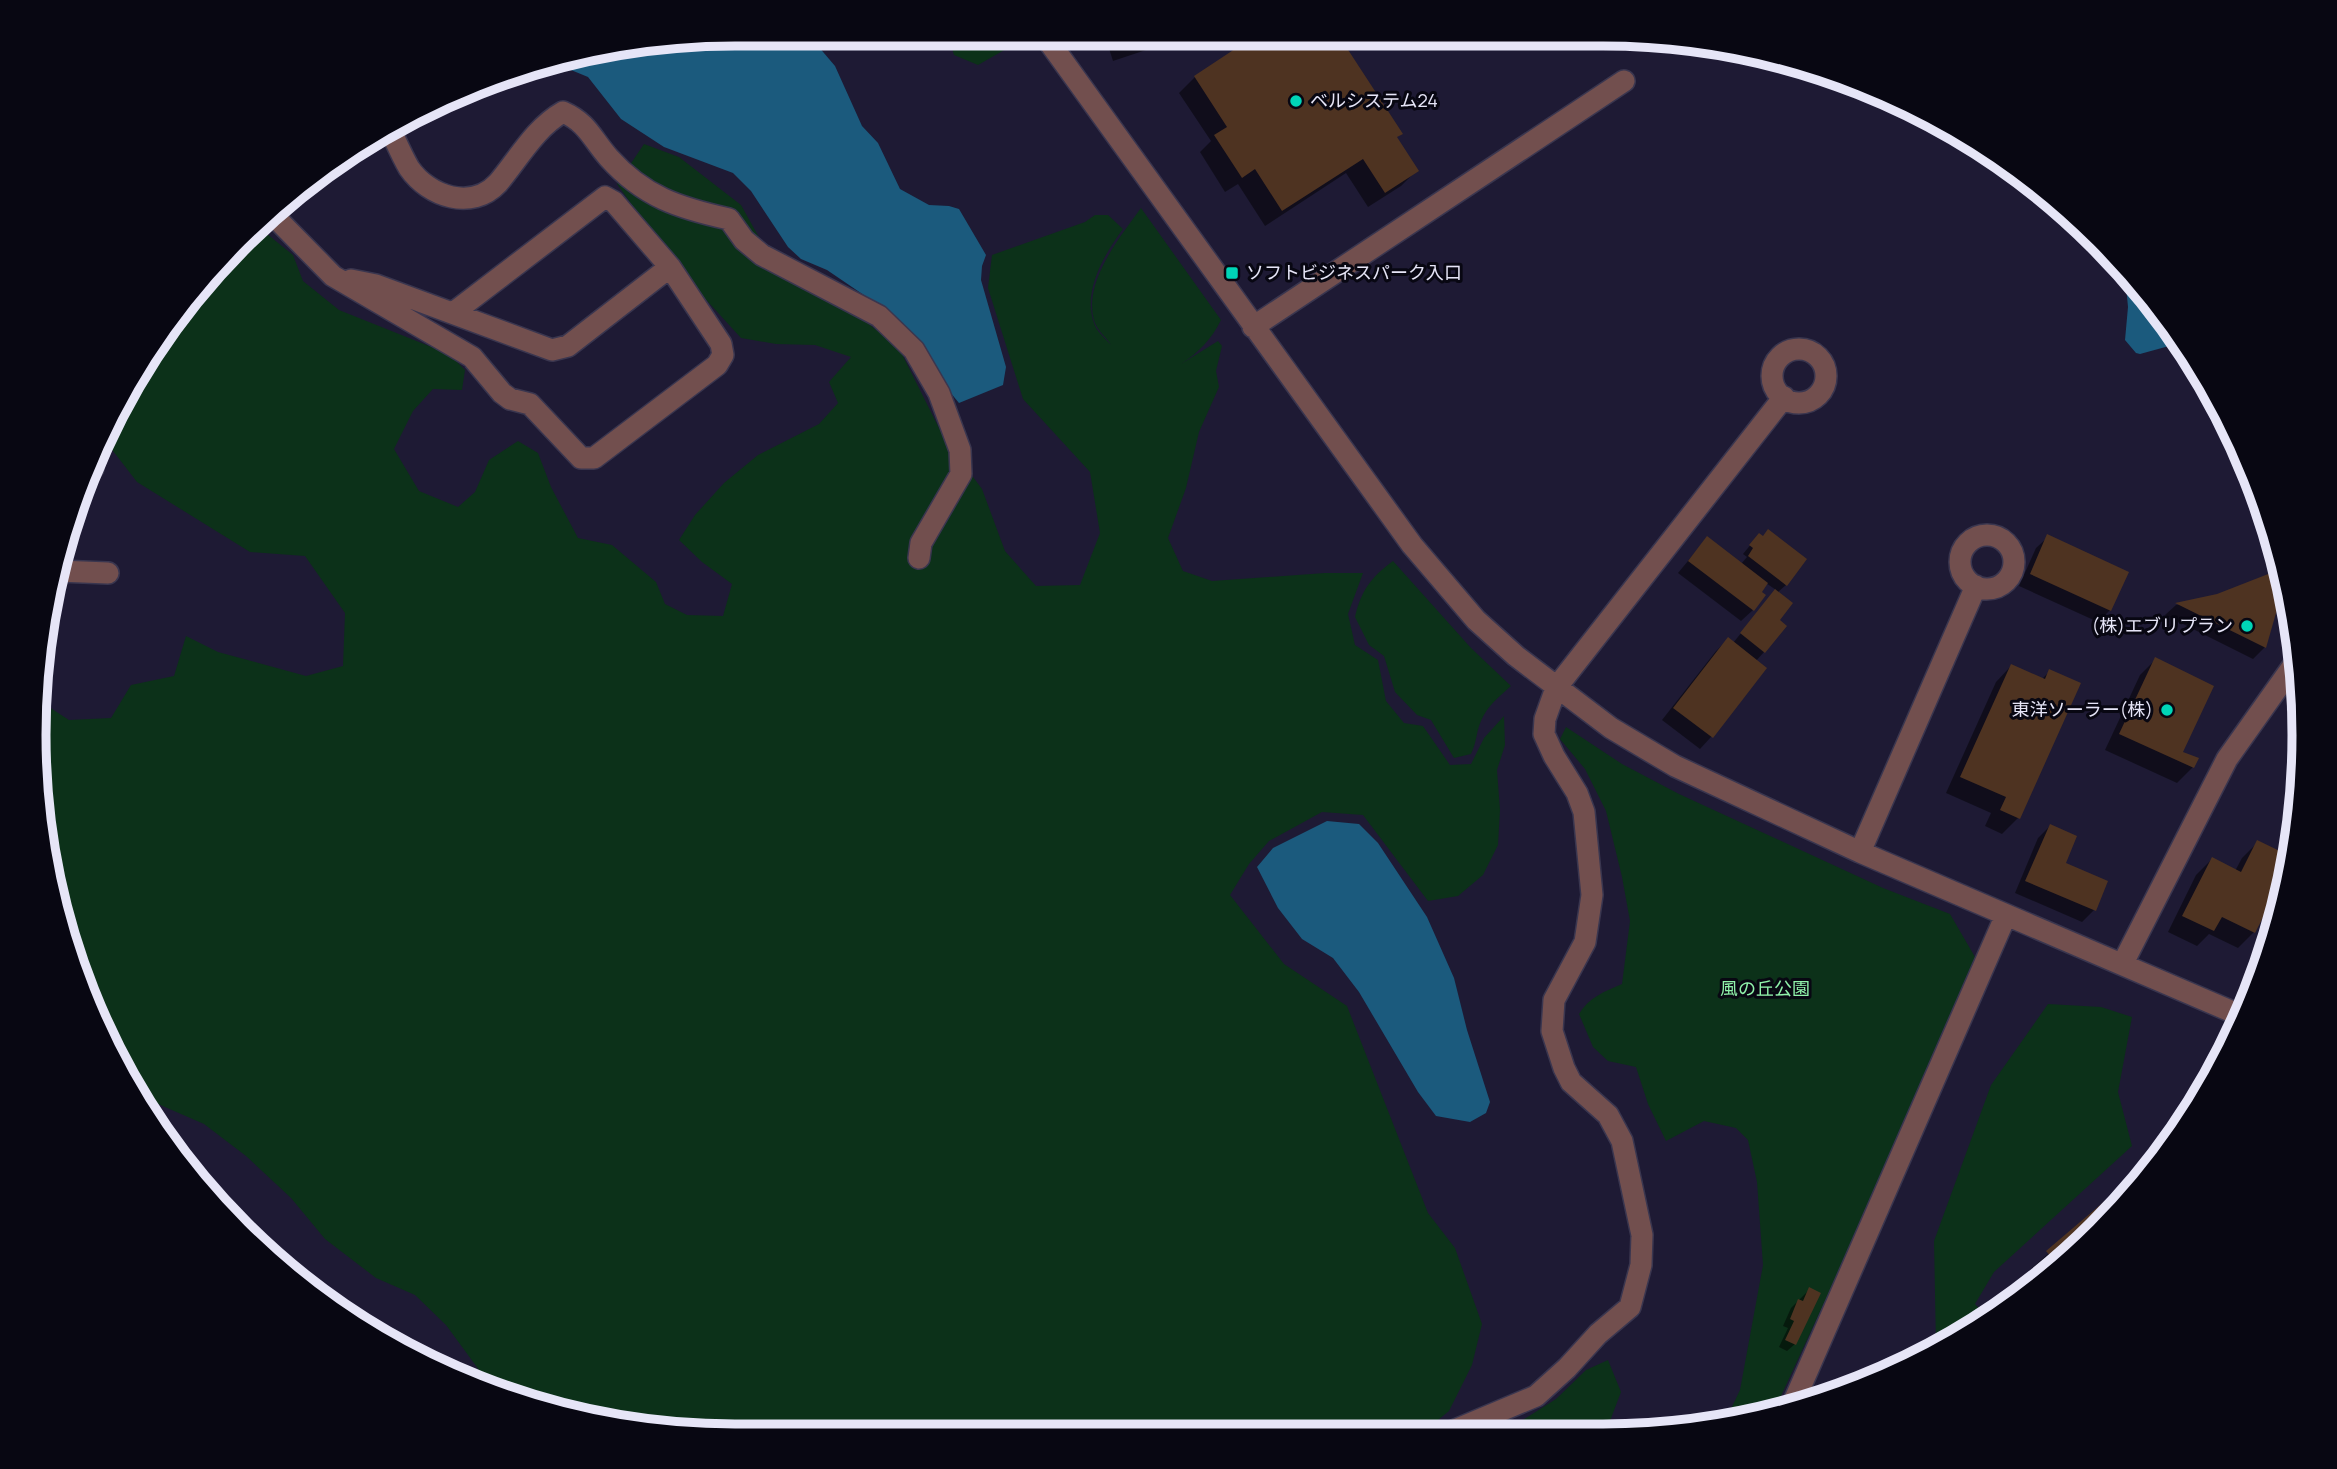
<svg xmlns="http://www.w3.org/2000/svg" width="2337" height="1469" viewBox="0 0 2337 1469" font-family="Manrope,'Noto Sans JP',sans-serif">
<rect width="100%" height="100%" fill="#1e1a34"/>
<path fill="#0c3119" d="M949 39H1021L1022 40 978 65 954 55Z
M644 144 679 157 741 205 780 275 851 310 899 348 944 438 982 489 1005 551 1036 586 1080 585 1100 533 1090 472 1023 399 988 288 992 255 1085 222 1095 215H1108L1123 229C1105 253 1082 291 1094 323 1096 331 1106 339 1111 345 1107 338 1098 331 1095 323 1081 284 1120 237 1141 208L1221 320C1211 340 1199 352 1181 364L1218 341 1222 346 1216 371 1219 387 1199 432 1186 488 1168 538 1183 571 1212 581 1325 573H1363L1348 614 1355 645 1378 660 1386 701 1404 723 1423 726 1450 765 1471 764 1484 738 1504 716 1505 745 1497 770 1500 810 1498 845 1483 875 1458 896 1428 901 1363 815 1322 812 1269 841 1249 864 1230 895 1284 964 1347 1006 1428 1213 1455 1248 1482 1324 1472 1365 1449 1411 1422 1433 643 1430 474 1384 479 1370 446 1325 415 1295 376 1278 325 1239 291 1198 246 1156 204 1124 135 1094 87 1003 57 916 39 826 35 698 69 720 111 718 131 685 174 676 186 636 218 652 306 676 343 666 345 613 305 556 250 552 137 482 103 438 127 384 178 307 256 225 293 255 303 281 339 310 449 354 465 370 462 390 433 389 413 411 394 449 419 491 458 507 475 492 489 460 518 441 538 453 551 487 578 538 612 545 656 582 665 604 687 615 723 616 732 584 702 562 679 540 695 515 724 483 758 455 819 424 838 403 829 382 851 357 815 345 776 344 741 338 678 269 617 184Z
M1393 561 1471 648 1511 686C1499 697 1487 706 1481 721 1476 732 1477 742 1471 754L1454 758 1431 720 1417 715 1395 692 1384 656 1369 645 1355 617C1361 591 1371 577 1393 561Z
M1566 727 1622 764 1679 794 1883 888 1950 914 1975 957 1829 1292 1775 1409 1726 1419 1740 1390 1763 1265 1757 1182 1748 1140 1736 1128 1704 1121 1666 1141 1648 1104 1636 1067 1608 1061 1593 1047 1579 1014C1588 998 1605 991 1622 984L1630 921 1622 877 1606 811 1585 769 1560 739Z
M2048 1004 2101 1007 2132 1017 2118 1092 2132 1146 1994 1272 1975 1304 1987 1317 1953 1342 1939 1348 1936 1345 1934 1241 1991 1085Z
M1608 1360 1621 1392 1605 1434H1510L1518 1423 1556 1399 1586 1370Z"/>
<path fill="#1b5a7d" d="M643 39H812L835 66 862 126 878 143 900 189 929 205 949 206 959 209 986 255 982 266 981 280 1006 367 1003 385 959 403 877 304 827 270 801 259 788 247 751 191 733 173 664 147 621 119 588 77 571 70 539 71 494 78 509 70Z
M2121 264 2130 272 2180 343 2140 354 2136 353 2125 340 2128 307 2125 275Z
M1327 821 1359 824 1378 843 1427 917 1454 978 1467 1030 1490 1102 1486 1113 1470 1122 1436 1116 1418 1092 1359 992 1333 958 1302 939 1278 908 1257 867 1273 848Z"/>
<path fill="#0007" d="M1106 39H1163L1155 47 1113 61Z
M1195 77 1395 138 1416 171 1401 186 1368 207 1346 173 1265 226 1238 184 1225 192 1200 152 1211 141 1179 93Z
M2048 537 2110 610 2098 622 2019 586 2036 548Z
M1707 538 1741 564 1747 557 1743 554 1752 543 1786 585 1777 593V620L1764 652 1756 661 1765 668 1711 737 1700 749 1662 720 1716 651 1728 639 1733 643 1776 590 1766 583 1753 610 1741 621 1678 573Z
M2281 571 2283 582 2265 647 2253 659 2165 615 2176 605 2218 596Z
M2156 659 2181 753 2193 767 2177 783 2105 750 2140 675Z
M2011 666 2042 679 2050 671 2018 818 2002 834 1985 826 1991 813 1946 793 1996 682Z
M2050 826 2063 864 2094 910 2082 922 2015 893 2038 838Z
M2258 842 2289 858 2283 895 2270 909 2266 908 2254 932 2238 948 2209 934 2197 946 2168 932 2196 875 2212 859 2235 871 2242 858Z
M2133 1179 2137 1184 2065 1262 2016 1297 2039 1277 2032 1268Z
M1810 1289 1795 1344 1787 1351 1779 1347 1788 1328 1783 1326 1791 1308Z"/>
<path fill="#4e3321" d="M1121 39H1157V40L1125 50Z
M1250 39H1341L1403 134 1397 137 1419 171 1385 193 1363 159 1282 211 1255 169 1242 178 1214 135 1227 127 1194 76Z
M1768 529 1807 559 1787 586 1748 556 1753 548 1749 545 1759 533 1763 536Z
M2047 534 2129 572 2111 611 2030 574Z
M1707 536 1768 583 1762 592 1766 595 1754 611 1688 561Z
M2281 569 2284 585 2266 648 2175 603 2217 594Z
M1775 589 1793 603 1780 620 1787 626 1765 653 1740 633Z
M1728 637 1767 668 1713 738 1673 708Z
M2155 657 2214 686 2183 752 2199 758 2194 768 2119 734Z
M2011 664 2045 679 2049 669 2081 683 2020 819 2000 810 2006 797 1960 777Z
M2050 824 2077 836 2066 863 2108 881 2096 911 2025 881Z
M2257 840 2290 856 2284 893 2276 892 2255 933 2222 917 2214 931 2182 916 2212 857 2241 872Z
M2133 1177 2139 1183 2059 1266 2046 1251Z
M2044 1270 2047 1274 2017 1296 2016 1295Z
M1809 1287 1821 1293 1796 1345 1785 1340 1794 1321 1790 1319 1798 1299 1803 1301Z"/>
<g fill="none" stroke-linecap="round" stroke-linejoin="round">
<defs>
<path id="minor" d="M1047 39 1412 545 1476 620 1516 656 1611 728 1675 766 1860 852 2242 1016
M390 129C396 142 402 156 409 168 429 197 472 211 498 183 519 158 535 128 563 112 588 123 592 139 609 158 644 197 679 208 729 219L744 240 762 255 879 316 914 350 939 393 960 450 961 474 921 543 919 558
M269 211 333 276 472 357 502 393 510 399 530 404 581 458H594L717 365 723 355 721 344 670 267 614 202 605 197 453 313
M351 280 376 285 552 350 568 346 670 267
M1253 327 1624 81
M1772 376a27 27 0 1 1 54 0a27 27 0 1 1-54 0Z
M89 468H93
M1960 562a27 27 0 1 1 54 0a27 27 0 1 1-54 0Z
M58 571 108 573
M1860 852 1976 586
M2123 963 2227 759 2298 659
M1792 1406 2006 915
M1448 1433 1536 1396 1567 1368 1598 1334 1630 1307 1641 1265 1642 1235 1622 1141 1608 1115 1571 1082 1564 1068 1552 1031 1554 1000 1585 942 1592 895 1584 812 1577 793 1554 756 1544 734 1545 719 1556 688 1784 397"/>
</defs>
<use href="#minor" stroke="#3a364f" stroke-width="24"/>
<use href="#minor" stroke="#724f4e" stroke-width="21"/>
</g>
<g fill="#00d5b7" stroke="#080712" stroke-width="2.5">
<circle cx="1296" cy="101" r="7"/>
<rect x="1225" y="266" width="14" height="14" rx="3.5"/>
<circle cx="2247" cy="626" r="7"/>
<circle cx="2167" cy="710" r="7"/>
</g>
<g text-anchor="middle" stroke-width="6" stroke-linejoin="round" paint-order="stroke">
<g font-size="18" fill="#e6e5f7" stroke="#080712" text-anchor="start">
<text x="1310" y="107">ベルシステム24</text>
<text x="1246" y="279">ソフトビジネスパーク入口</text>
<text x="2233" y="632" text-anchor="end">(株)エブリプラン</text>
<text x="2153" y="716" text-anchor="end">東洋ソーラー(株)</text>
</g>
<g font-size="18" fill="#90f2aa" stroke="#080712">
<text x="1765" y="995">風の丘公園</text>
</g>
</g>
<path d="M0 0H2337V1469H0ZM735 46H1603A689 689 0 0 1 2292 735V735A689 689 0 0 1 1603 1424H735A689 689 0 0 1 46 735V735A689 689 0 0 1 735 46Z" fill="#080712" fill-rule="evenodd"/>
<path fill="none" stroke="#e6e5f7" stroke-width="9" d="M735 46H1603A689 689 0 0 1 2292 735V735A689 689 0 0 1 1603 1424H735A689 689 0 0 1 46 735V735A689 689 0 0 1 735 46Z"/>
</svg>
